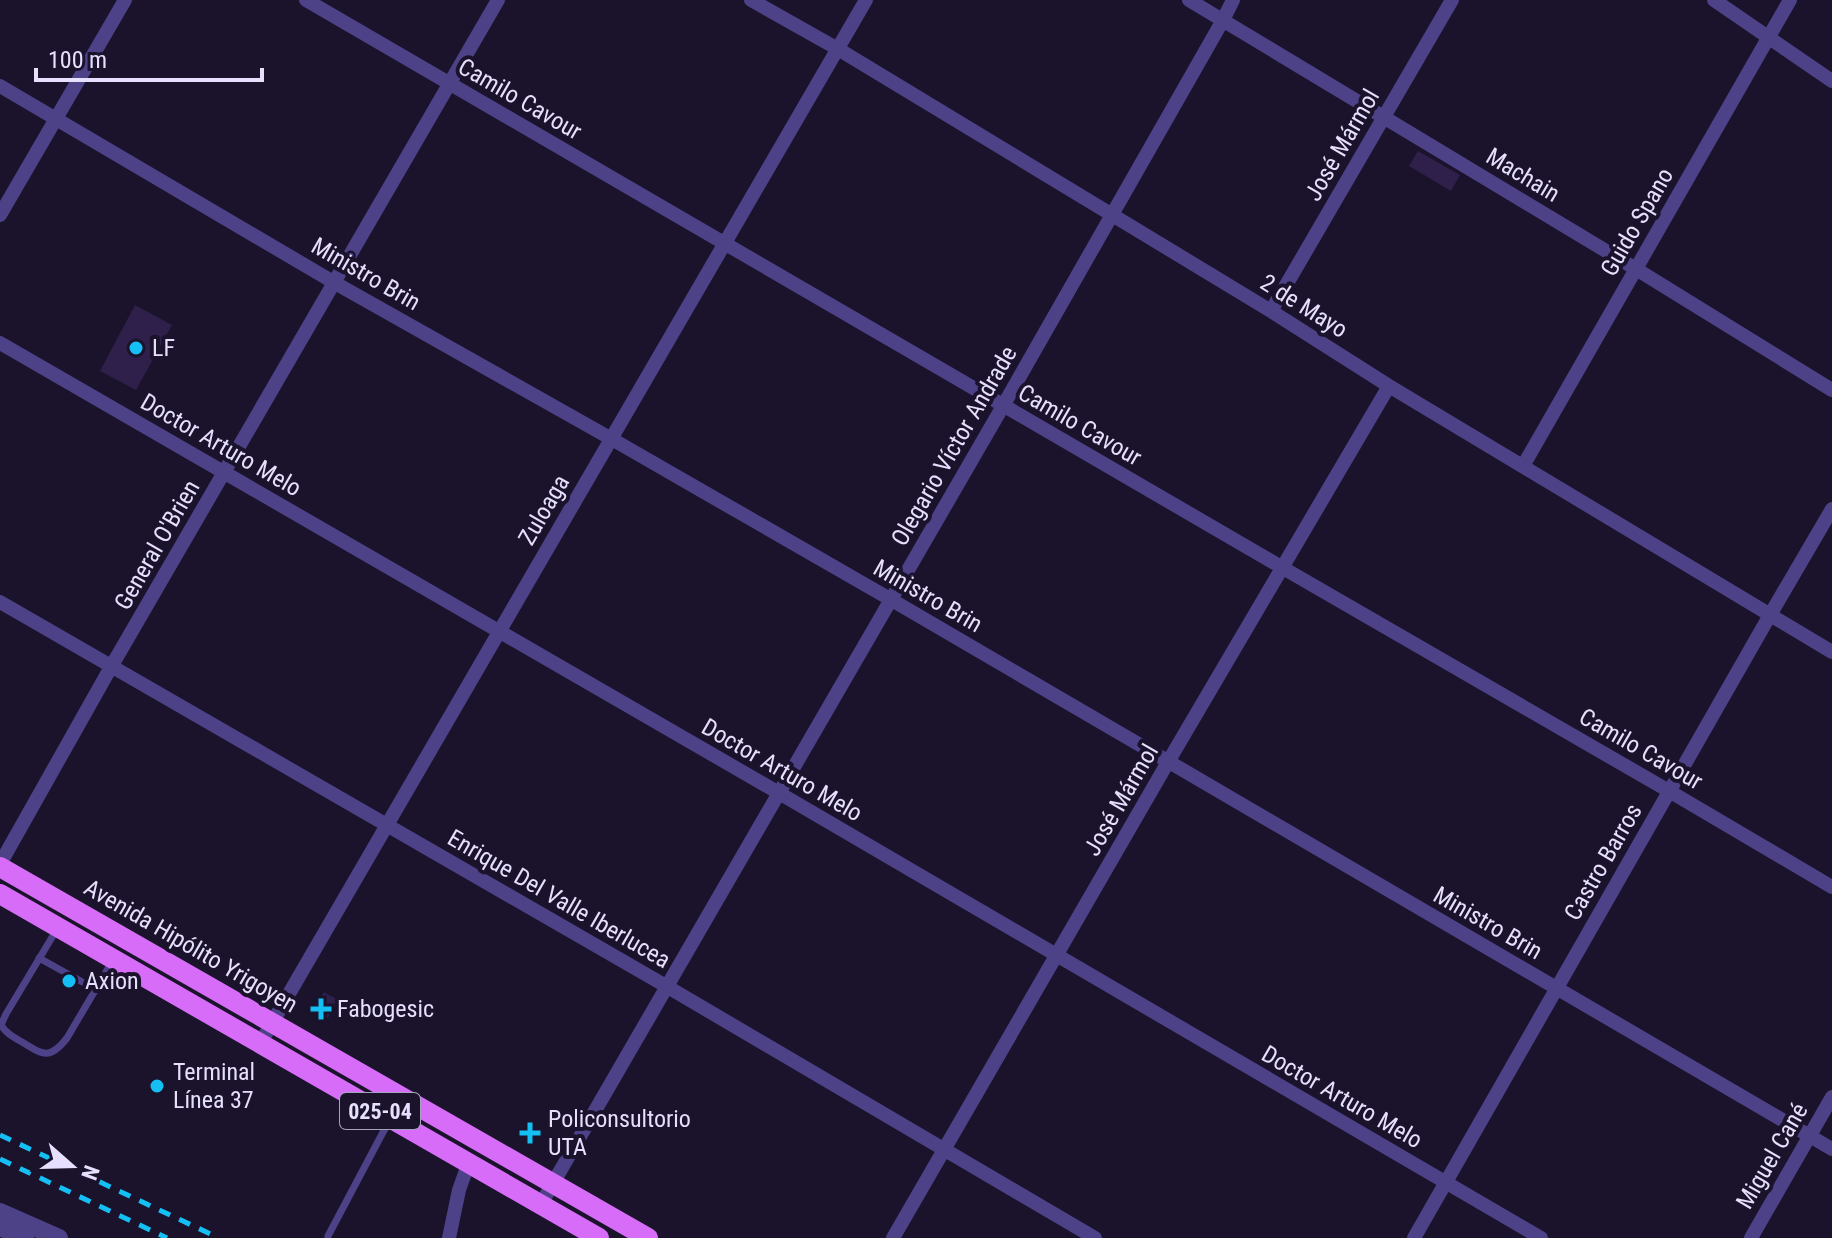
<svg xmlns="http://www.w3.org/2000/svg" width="1832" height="1238" viewBox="0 0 1832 1238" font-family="'Roboto Condensed',sans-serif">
<rect width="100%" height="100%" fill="#1a132b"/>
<path fill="#2e204b" d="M1418 151 1460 175 1451 191 1409 166Z
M135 305 172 325 136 390 100 371Z
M324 992 338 1000 328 1018 318 1013 316 1005Z"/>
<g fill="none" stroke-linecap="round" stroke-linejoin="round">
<path stroke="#4d4187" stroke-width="7" d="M57 929 6 1014 1 1025C6 1033 13 1037 22 1042 43 1055 50 1060 67 1038L113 960
M39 958 95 989
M328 1236 390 1119"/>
<path stroke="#4d4187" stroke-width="14" d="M306 0 1283 568 1669 791 1832 887
M751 0 838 49 1271 311 1389 386 1832 652
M1189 0 1636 269 1832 390
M1714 0 1832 81
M0 86 335 283 610 438 890 599 1832 1149
M0 215 125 0
M1271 311 1452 0
M0 343 779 793 1541 1238
M1523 466 1790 0
M0 602 666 986 1095 1238
M0 864 111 667 498 0
M261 1042 866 0
M541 1204 1003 406 1223 20 1233 0
M449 1238 459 1190 469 1162
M893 1238 1168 762 1389 386
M1414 1238 1770 615 1832 509
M1751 1238 1832 1097"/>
<path stroke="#4d4187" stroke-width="18" d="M0 1212 59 1238
M0 1227 25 1238"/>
<path stroke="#d66cf7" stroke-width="20" d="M0 867 648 1238
M0 894 599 1238"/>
<path stroke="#15bff3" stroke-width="5" stroke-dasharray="12 10" stroke-linecap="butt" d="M0 1135 219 1238
M0 1159 167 1238"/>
</g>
<g fill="#15bff3" stroke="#1a132b" stroke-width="3">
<circle cx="136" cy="348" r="8"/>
<circle cx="69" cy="981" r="8"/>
<path d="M317 997h8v8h8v8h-8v8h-8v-8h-8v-8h8z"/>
<circle cx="157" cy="1086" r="8"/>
<path d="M526 1121h8v8h8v8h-8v8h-8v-8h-8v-8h8z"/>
</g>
<g text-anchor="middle" stroke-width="8" stroke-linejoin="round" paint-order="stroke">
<rect fill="#1a132b" stroke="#a9a2be" stroke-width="2" x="340" y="1093" width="80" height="36" rx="6"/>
<g font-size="22" font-weight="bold" fill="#e6dffd">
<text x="380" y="1119">025-04</text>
</g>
<g font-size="24" fill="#e6dffd" stroke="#1a132b">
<text transform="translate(520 99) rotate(30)" y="8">Camilo Cavour</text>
<text transform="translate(1342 145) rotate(-60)" y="8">José Mármol</text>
<text transform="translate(1523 175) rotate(31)" y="8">Machain</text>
<text transform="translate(1637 222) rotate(-60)" y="8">Guido Spano</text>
<text transform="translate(366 274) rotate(30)" y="8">Ministro Brin</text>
<text transform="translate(1304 306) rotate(32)" y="8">2 de Mayo</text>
<text transform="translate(1080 425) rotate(30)" y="8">Camilo Cavour</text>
<text transform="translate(221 445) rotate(30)" y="8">Doctor Arturo Melo</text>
<text transform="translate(954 446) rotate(-60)" y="8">Olegario Víctor Andrade</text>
<text transform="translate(544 510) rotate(-60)" y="8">Zuloaga</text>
<text transform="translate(157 545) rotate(-60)" y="8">General O'Brien</text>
<text transform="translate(928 596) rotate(30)" y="8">Ministro Brin</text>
<text transform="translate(1641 749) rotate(30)" y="8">Camilo Cavour</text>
<text transform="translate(782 770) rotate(30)" y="8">Doctor Arturo Melo</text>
<text transform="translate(1121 800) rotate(-60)" y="8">José Mármol</text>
<text transform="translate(1603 862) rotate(-60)" y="8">Castro Barros</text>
<text transform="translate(559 899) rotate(30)" y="8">Enrique Del Valle Iberlucea</text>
<text transform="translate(1488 923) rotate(30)" y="8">Ministro Brin</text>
<text transform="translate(191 946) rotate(30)" y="8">Avenida Hipólito Yrigoyen</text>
<text transform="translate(1342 1097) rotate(30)" y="8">Doctor Arturo Melo</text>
<text transform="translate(1772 1156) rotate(-60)" y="8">Miguel Cané</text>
</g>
<g font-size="24" fill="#e6dffd" stroke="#1a132b" text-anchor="start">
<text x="152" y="356">LF</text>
<text x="85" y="989">Axion</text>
<text x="337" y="1017">Fabogesic</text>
<text x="173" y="1080">Terminal<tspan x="173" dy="28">Línea 37</tspan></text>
<text x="548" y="1127">Policonsultorio<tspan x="548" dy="28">UTA</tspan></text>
</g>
</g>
<g transform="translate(72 1166) rotate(110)" stroke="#1a132b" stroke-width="6" paint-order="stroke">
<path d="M0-6L14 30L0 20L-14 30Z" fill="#e6dffd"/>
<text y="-12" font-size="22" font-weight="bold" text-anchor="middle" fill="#e6dffd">N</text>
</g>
<path d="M36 68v12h226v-12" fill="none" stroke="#e6dffd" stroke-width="4"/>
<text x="48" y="68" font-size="24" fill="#e6dffd" stroke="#1a132b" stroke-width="6" paint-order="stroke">100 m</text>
</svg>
